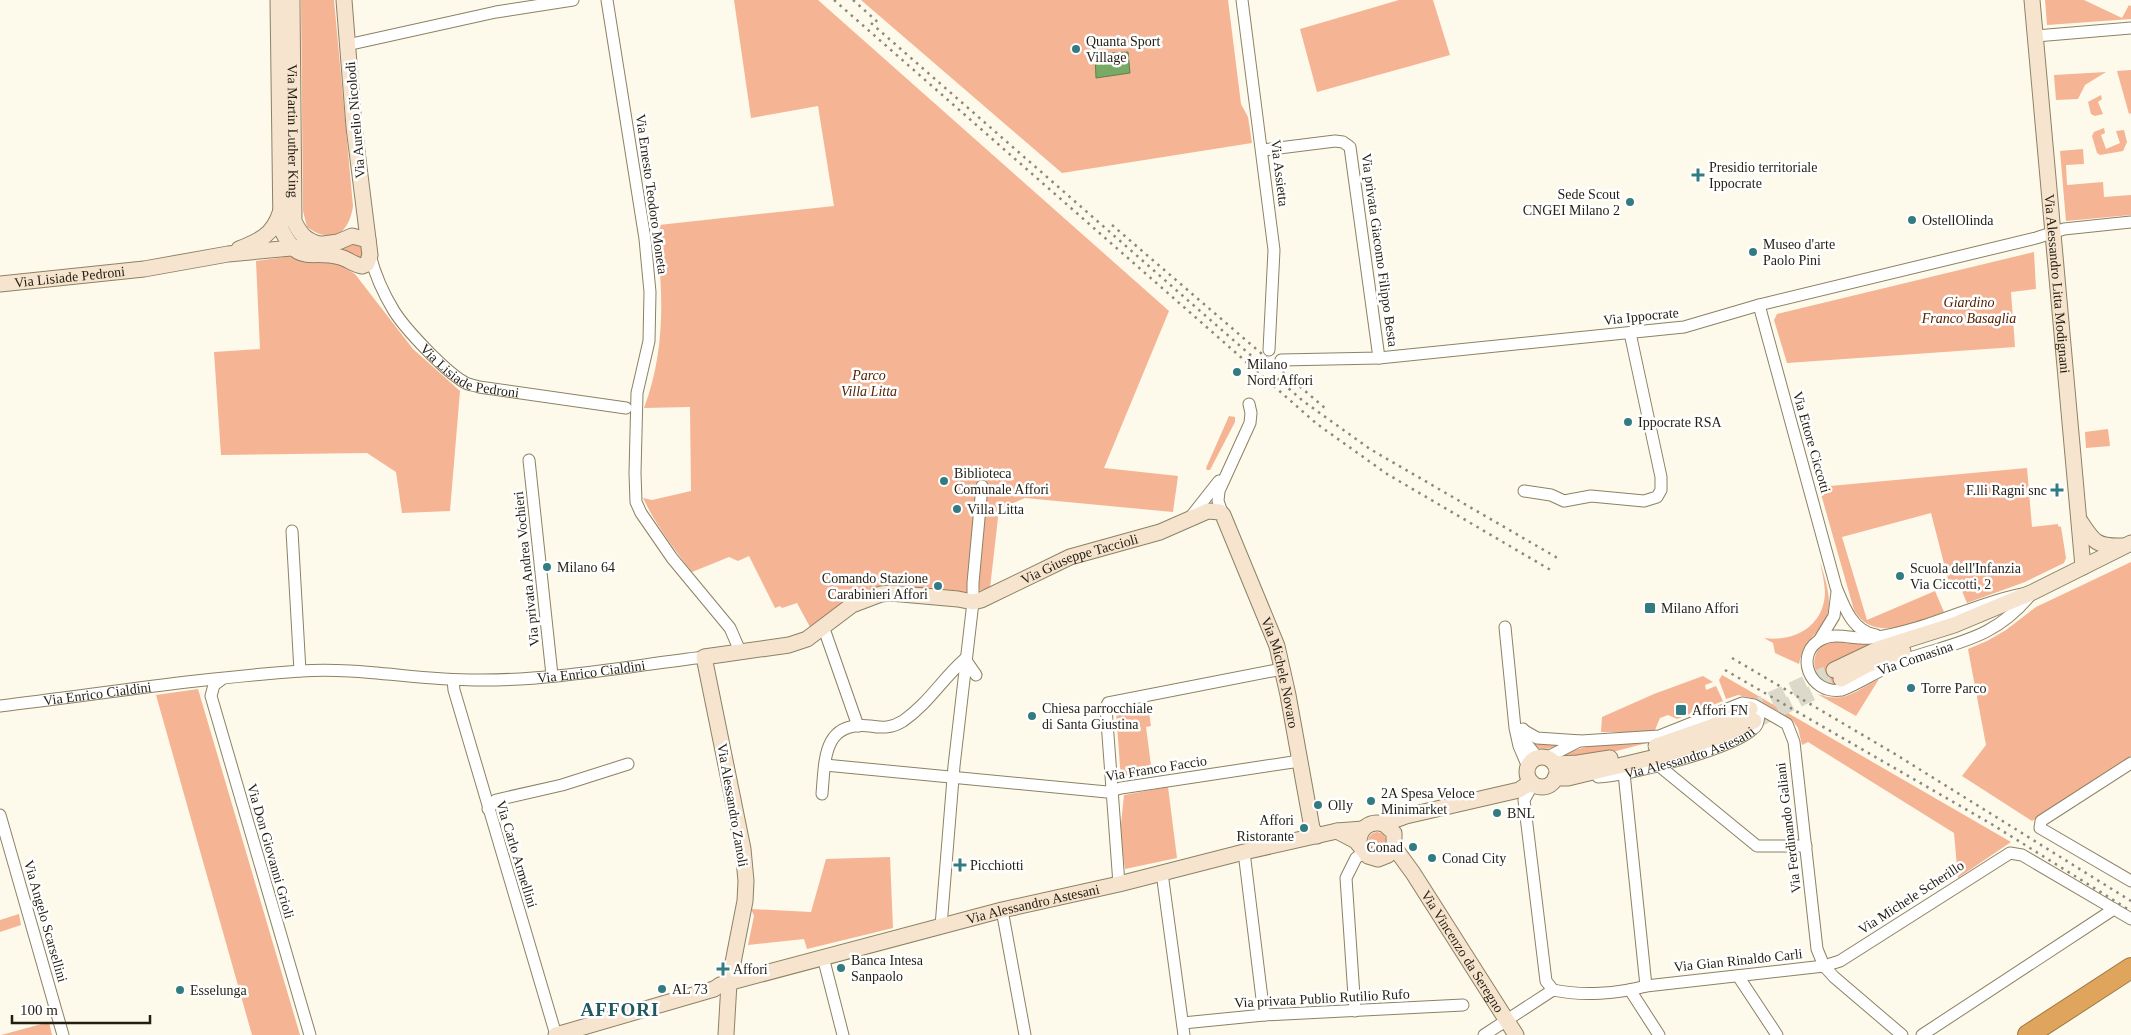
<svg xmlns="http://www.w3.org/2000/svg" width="2131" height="1035" viewBox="0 0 2131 1035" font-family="'Times New Roman',serif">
<rect width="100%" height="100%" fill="#fdf9eb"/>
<path fill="#f5b494" d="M301 0H334L353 206C349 234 332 245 307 227L303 211Z
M734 0H818L1169 311 1104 468 1178 476 1173 512 1025 498 999 509 990 588 963 594 868 592 810 627 797 603 782 608 780 606 775 608 749 556 738 561 729 557 692 572C673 548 656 525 643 498L652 500 691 491 690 407 644 408C663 358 664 305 658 252L661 247 659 225 834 206 818 106 751 118Z
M861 0H1228L1241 104 1248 117 1252 143 1062 173Z
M1399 0H1433L1450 55 1317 92 1300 29Z
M2045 0H2084L2122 18 2129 5 2131 6V19L2047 25Z
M2131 70V113L2129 114 2117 71Z
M2106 72 2085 85 2078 99 2056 100 2054 75Z
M2101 95 2102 99 2098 102 2103 114 2095 116 2091 114 2088 102Z
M2104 128 2105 133 2101 135 2106 149 2120 143 2116 131 2124 130 2127 142 2123 151 2100 155 2097 153 2092 136 2094 132Z
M2083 149 2084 164 2066 165 2067 185 2103 182 2104 197 2131 195V215L2066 221 2060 151Z
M354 240 367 246 361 260 334 248Z
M2034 252 2036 289 2011 292 2015 347 1787 363 1774 320 1777 314Z
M293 256 306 261 339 264 355 274 413 349 460 391 450 511 402 513 396 472 367 453 221 455 214 352 260 349 256 261Z
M1229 416 1235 417V422L1210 470H1207L1206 468Z
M2108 429 2110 446 2086 448 2085 432Z
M2027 468 2032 527 2058 524V526L2061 527 2066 558 2064 563 2025 582 1967 603 1957 579 1949 583 1931 513 1842 537 1867 620 1935 591 1944 612C1915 622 1873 644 1854 610L1819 487Z
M1820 562C1827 585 1837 611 1818 631 1807 642 1802 649 1799 664L1775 653 1773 643 1764 638C1794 642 1823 627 1825 594 1825 583 1822 573 1820 562Z
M2131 562V756L2032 821 1962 776 1986 745 1968 649 1987 641 2006 630 2036 607Z
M1879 640 1837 661 1836 685C1811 682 1806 652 1829 641Z
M1722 675 2011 842 1958 878 1954 833 1808 742 1802 745 1798 728 1792 720 1757 699 1738 695 1726 699 1719 680Z
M1703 676 1713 682 1705 685 1706 690 1716 686 1723 701 1677 719 1668 715 1660 718 1655 730 1649 732H1601L1602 717 1654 694Z
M1879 679 1856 716 1817 694C1845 704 1855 691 1879 679Z
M198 689 300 1035H252L156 695Z
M1148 705 1151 726 1146 727 1152 773 1121 780 1116 711 1120 708Z
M1531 740 1566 743C1555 748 1548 750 1536 748Z
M1658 740 1605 754 1559 757C1592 739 1622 747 1658 740Z
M1168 787 1177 858 1125 869 1120 834 1124 795Z
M1368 841a9 9 0 1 1 18 0a9 9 0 1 1-18 0Z
M890 857 893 928 807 949 804 939 748 945 754 916 751 909 811 912 826 859Z
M19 914 21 925 0 932V920Z
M49 1022 52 1035H1Z"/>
<path fill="#79aa65" stroke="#5f804c" d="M1128 52 1130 73 1096 78 1095 54Z"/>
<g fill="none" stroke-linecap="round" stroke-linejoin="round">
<path stroke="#dcd8ca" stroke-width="15" stroke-dasharray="15 8" stroke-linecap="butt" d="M1750 709 1834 670
M1757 720 1841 679"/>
<defs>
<g id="street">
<path d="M607 0 645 239 650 292 649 341 637 393 635 473 636 502 641 513 672 558 730 628 740 651"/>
<path d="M1242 0 1274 250 1269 350"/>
<path d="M2036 36 2131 28"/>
<path d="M347 45 496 12 573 0"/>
<path d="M1263 150 1335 141 1343 142 1350 147 1379 358"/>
<path id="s1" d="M370 255C375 275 383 293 394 311 406 330 445 371 464 382 468 385 474 385 479 387L626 408"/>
<path d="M1759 305 1836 587C1844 607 1853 632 1876 635"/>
<path d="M1281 360 1379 358 1684 327 1759 305 2036 238 2064 229 2131 222"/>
<path d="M529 460 552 675"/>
<path d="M1524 491 1551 495 1564 501 1591 496 1644 501 1657 497 1661 490V477L1630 333"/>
<path d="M1223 515 1218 501 1219 491 1250 423 1251 413 1249 404"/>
<path d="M1189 519 1219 481"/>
<path d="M292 531 300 671"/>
<path d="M2033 592C1994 641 1955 642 1901 661 1880 669 1862 682 1842 690 1808 695 1794 652 1822 639 1836 632 1856 640 1871 638 1928 631 1977 601 2033 592Z"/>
<path d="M823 626 858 726"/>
<path d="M1505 627 1515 728 1519 746 1528 767"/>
<path d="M1820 639 1834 616 1837 592"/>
<path d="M965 659 976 675"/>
<path d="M222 679 214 685 211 696 310 1035"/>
<path d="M453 680 454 690 556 1035"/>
<path id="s2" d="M0 706C100 694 200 678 301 671 358 667 417 680 475 680 550 681 629 666 704 657"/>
<path d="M1523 729 1526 743 1538 758"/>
<path d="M1523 730 1537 738 1581 741 1659 736 1742 703 1754 705 1787 724 1794 742 1817 949 1824 966 1834 977 1902 1035"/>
<path d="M1546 758 1579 741"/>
<path d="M2131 763 2041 821 2040 828 2131 881"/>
<path d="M825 765 1107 792 1121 788 1293 762 1297 759 1298 752"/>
<path d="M1658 765 1757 846H1806"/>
<path d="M1624 773 1646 986"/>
<path id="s3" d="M1598 777C1628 776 1732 749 1753 729 1758 726 1758 721 1759 716"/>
<path d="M1533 784 1524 800 1546 981 1553 990C1582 996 1618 994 1646 986L1824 966 1840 961 2010 853 2022 855 2131 919"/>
<path d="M822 794C825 759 823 721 870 726 883 728 892 728 903 721 928 704 943 678 965 659"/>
<path d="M488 809 496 800 562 785 628 764"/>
<path d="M0 815 63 1035"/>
<path d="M1244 852 1264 1015"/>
<path d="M1162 873 1184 1035"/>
<path d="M1119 884 1106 708 1108 703 1277 670 1284 674"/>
<path d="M1002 910 1025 1035"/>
<path d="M941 926 954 766 973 602V583L982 486"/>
<path d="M823 957 843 1035"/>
<path d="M1738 976 1777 1035"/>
<path d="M1630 990 1659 1035"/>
<path d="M1355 1011 1346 878 1356 858 1363 853"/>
<path d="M1183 1023 1264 1015 1463 1005"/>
<path d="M1484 1035 1553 990"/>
<path d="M1922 1035 2114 909"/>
</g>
<g id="secondary">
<path d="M278 0 281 229C300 267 309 249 340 257 348 259 354 265 362 266L367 264 370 255 354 127 344 0"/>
<path id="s4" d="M292 0 294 221C300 234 306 241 320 244"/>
<path id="s5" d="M2032 0 2083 567"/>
<path d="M239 249C259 241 273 235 280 213"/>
<path id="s6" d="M0 284 144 269 228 254 302 247 338 242 352 236 368 240"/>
<path d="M2080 521C2093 541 2096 547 2122 546"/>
<path d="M1834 670 1878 649 1954 625 2033 592 2131 543"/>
<path d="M1841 679 1867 665 1903 651"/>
<path d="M1656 746 1711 727 1750 709"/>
<circle cx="1542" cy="772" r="15"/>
<path d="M1555 764 1578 763 1610 758"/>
<path d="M1555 778H1568L1660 756 1714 738 1754 721"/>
<path d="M1384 824 1406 816 1519 790 1531 782"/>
<path d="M1337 831 1356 841 1368 856 1378 859 1388 855 1394 847V833L1384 824C1369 820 1358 829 1359 845"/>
<path id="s7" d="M1394 847 1413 873 1516 1035"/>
<path id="s8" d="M556 1035 714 989 720 985 1002 910 1119 884 1244 852 1337 831 1363 829"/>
<path id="s9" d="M726 1035 729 983 745 901 746 881 743 849 704 657 789 645 807 639 852 605 881 594 890 593 958 599 973 602 981 600 1070 557 1160 532 1208 511 1220 512 1223 515 1277 646 1288 695 1312 828 1317 836"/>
</g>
<path id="highway" d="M2028 1035 2131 968"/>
</defs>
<use href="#street" stroke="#8c8263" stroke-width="13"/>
<use href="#secondary" stroke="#8c8263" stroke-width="17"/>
<use href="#highway" stroke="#9e7642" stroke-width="22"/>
<use href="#street" stroke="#fff" stroke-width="11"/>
<use href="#secondary" stroke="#f6e4ce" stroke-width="15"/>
<use href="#highway" stroke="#e0a55c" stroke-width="20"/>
<path stroke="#8c887b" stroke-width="2.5" stroke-dasharray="2.5 5" stroke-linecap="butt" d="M834 0 1317 424 1387 474 1554 572
M853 0 881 25
M871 23 1303 401 1370 449 1561 560
M1112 225 1326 409
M1732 658 1895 754 2131 901
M1725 670 1993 825 2131 911"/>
</g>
<g fill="#337b82" stroke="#fff" stroke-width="2">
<circle cx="1076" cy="49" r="5"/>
<path d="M1695.5 167.5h5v5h5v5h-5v5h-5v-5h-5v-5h5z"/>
<circle cx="1630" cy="202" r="5"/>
<circle cx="1912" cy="220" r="5"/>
<circle cx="1753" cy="252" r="5"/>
<circle cx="1237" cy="372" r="5"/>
<circle cx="1628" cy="422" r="5"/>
<circle cx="944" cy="481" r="5"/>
<path d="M2054.5 482.5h5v5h5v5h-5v5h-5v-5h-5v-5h5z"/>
<circle cx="957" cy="509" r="5"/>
<circle cx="547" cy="567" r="5"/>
<circle cx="1900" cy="576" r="5"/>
<circle cx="938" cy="586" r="5"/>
<rect x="1644" y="602" width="12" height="12" rx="2.5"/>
<circle cx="1911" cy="688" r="5"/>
<rect x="1675" y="704" width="12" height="12" rx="2.5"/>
<circle cx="1032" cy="716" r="5"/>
<circle cx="1371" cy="801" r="5"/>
<circle cx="1318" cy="805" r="5"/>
<circle cx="1497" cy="813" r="5"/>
<circle cx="1304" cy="828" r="5"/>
<circle cx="1413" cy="847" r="5"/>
<circle cx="1432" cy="858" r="5"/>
<path d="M957.5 857.5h5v5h5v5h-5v5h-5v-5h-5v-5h5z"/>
<circle cx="841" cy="968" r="5"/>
<path d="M720.5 961.5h5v5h5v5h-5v5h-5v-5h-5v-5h5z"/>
<circle cx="662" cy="989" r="5"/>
<circle cx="180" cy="990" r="5"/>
</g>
<g text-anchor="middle" stroke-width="5" stroke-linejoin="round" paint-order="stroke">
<g font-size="14" fill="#221e12" stroke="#fff" text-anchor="start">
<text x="1086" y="46">Quanta Sport<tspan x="1086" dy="16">Village</tspan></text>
<text x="1709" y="172">Presidio territoriale<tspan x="1709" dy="16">Ippocrate</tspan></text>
<text x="1620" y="199" text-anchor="end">Sede Scout<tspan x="1620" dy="16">CNGEI Milano 2</tspan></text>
<text x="1922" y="225">OstellOlinda</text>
<text x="1763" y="249">Museo d'arte<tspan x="1763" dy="16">Paolo Pini</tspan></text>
<text x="1247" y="369">Milano<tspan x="1247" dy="16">Nord Affori</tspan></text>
<text x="1638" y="427">Ippocrate RSA</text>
<text x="954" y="478">Biblioteca<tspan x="954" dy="16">Comunale Affori</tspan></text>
<text x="2047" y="495" text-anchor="end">F.lli Ragni snc</text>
<text x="967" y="514">Villa Litta</text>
<text x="557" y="572">Milano 64</text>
<text x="1910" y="573">Scuola dell'Infanzia<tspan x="1910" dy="16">Via Ciccotti, 2</tspan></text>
<text x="928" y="583" text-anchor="end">Comando Stazione<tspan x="928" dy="16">Carabinieri Affori</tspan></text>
<text x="1661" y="613">Milano Affori</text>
<text x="1921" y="693">Torre Parco</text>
<text x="1042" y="713">Chiesa parrocchiale<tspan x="1042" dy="16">di Santa Giustina</tspan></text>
<text x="1692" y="715">Affori FN</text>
<text x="1381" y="798">2A Spesa Veloce<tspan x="1381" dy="16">Minimarket</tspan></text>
<text x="1328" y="810">Olly</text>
<text x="1507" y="818">BNL</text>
<text x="1294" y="825" text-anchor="end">Affori<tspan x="1294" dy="16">Ristorante</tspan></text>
<text x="1403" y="852" text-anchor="end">Conad</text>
<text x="1442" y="863">Conad City</text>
<text x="970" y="870">Picchiotti</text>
<text x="851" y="965">Banca Intesa<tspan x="851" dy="16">Sanpaolo</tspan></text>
<text x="733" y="974">Affori</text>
<text x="672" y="994">AL 73</text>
<text x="190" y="995">Esselunga</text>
</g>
<g font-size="14" fill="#221e12" stroke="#fff">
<text transform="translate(355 120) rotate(-95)" y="5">Via Aurelio Nicolodi</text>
<text dy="5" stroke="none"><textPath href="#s4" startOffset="131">Via Martin Luther King</textPath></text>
<text transform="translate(1280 173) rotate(83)" y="5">Via Assietta</text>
<text transform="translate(652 194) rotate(82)" y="5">Via Ernesto Teodoro Moneta</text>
<text transform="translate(1380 250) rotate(82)" y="5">Via privata Giacomo Filippo Besta</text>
<text dy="5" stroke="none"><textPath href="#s6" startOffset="70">Via Lisiade Pedroni</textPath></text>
<text dy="5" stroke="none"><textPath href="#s5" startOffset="285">Via Alessandro Litta Modignani</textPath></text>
<text transform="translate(1641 316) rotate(-6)" y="5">Via Ippocrate</text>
<text dy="5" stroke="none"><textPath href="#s1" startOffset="162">Via Lisiade Pedroni</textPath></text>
<text transform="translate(1812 442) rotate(74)" y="5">Via Ettore Ciccotti</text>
<text dy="5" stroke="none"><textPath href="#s9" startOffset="784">Via Giuseppe Taccioli</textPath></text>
<text transform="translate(526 569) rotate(-96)" y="5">Via privata Andrea Vochieri</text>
<text transform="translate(1915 658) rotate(-19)" y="5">Via Comasina</text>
<text dy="5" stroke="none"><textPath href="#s2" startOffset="594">Via Enrico Cialdini</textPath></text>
<text dy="5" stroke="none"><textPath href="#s9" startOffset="1106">Via Michele Novaro</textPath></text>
<text dy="5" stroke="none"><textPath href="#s2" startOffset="98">Via Enrico Cialdini</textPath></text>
<text dy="5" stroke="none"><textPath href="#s3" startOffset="95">Via Alessandro Astesani</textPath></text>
<text transform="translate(1156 768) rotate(-9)" y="5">Via Franco Faccio</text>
<text transform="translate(733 805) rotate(80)" y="5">Via Alessandro Zanoli</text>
<text transform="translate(1788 828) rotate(-97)" y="5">Via Ferdinando Galiani</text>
<text transform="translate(271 851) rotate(74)" y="5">Via Don Giovanni Grioli</text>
<text transform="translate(517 854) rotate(73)" y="5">Via Carlo Armellini</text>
<text transform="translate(1911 897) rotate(-33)" y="5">Via Michele Scherillo</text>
<text dy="5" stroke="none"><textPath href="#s8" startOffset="495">Via Alessandro Astesani</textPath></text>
<text transform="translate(46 921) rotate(74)" y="5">Via Angelo Scarsellini</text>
<text dy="5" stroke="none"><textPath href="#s7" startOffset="125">Via Vincenzo da Seregno</textPath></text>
<text transform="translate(1738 960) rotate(-6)" y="5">Via Gian Rinaldo Carli</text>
<text transform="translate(1322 998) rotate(-3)" y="5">Via privata Publio Rutilio Rufo</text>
</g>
<g font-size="14" font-style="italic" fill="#542203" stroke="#fff">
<text x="1969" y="307">Giardino<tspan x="1969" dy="16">Franco Basaglia</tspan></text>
<text x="869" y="380">Parco<tspan x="869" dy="16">Villa Litta</tspan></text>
</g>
<g font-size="19" font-weight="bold" letter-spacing="1" fill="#205a60" stroke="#fff">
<text x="620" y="1016">AFFORI</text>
</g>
</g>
<path d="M12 1015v8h138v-8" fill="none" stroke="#221e12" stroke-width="2.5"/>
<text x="20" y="1015" font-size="15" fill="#221e12" stroke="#ffffff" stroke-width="4" paint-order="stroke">100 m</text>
</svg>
